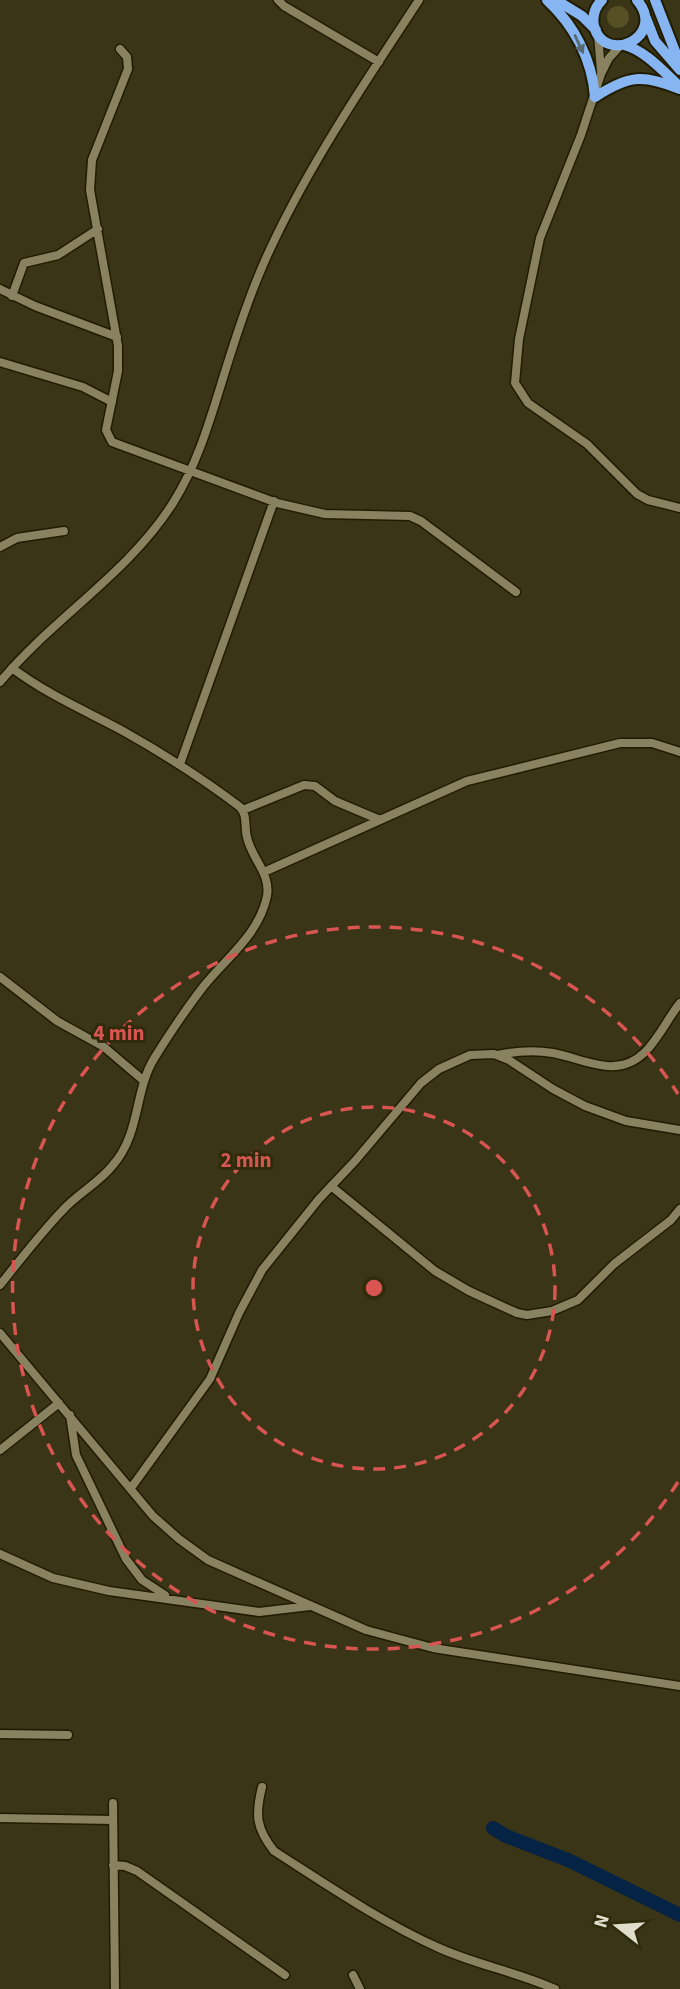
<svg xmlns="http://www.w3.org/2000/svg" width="680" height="1989" viewBox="0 0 680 1989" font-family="'Source Sans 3',sans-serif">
<rect width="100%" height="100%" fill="#3a3516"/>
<path fill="#575024" d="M607 17a11 11 0 1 1 22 0a11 11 0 1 1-22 0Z"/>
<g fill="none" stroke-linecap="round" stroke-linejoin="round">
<path stroke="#052345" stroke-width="14" d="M493 1828 506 1836 568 1860 680 1915"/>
<defs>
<path id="minor" d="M278 0 284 6 379 62
M598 35 601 71
M621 45 609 58 601 74 581 135 540 238 519 339 515 383 528 403 587 444 637 494 648 500 680 508
M120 49 127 57 128 69 92 160 90 190 118 346V371L106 430 112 442 277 503 325 514 410 516 421 521 516 592
M0 289 35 306 117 337
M12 296 24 263 58 255 98 229
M0 362 83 387 112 402
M0 547 17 538 64 531
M0 682C53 618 128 574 173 503 198 463 210 420 224 375 238 330 253 284 274 241 313 159 369 76 419 0
M180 764 274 501
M243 810 304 785 315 786 335 801 380 820
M264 872 467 781 620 743H652L680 752
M0 977 57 1021 104 1047 144 1081
M498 1055C516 1051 535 1050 553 1053 585 1059 617 1080 645 1052 659 1038 668 1018 680 1003
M331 1186 435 1271 469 1291 517 1313 527 1315 552 1311 578 1300 614 1264 671 1220 680 1209
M0 1285C20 1260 40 1234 62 1211 77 1194 99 1183 113 1165 141 1133 134 1090 155 1057 170 1033 186 1009 203 987 226 958 259 935 267 896 271 873 251 858 247 837 244 826 248 816 240 807 203 779 164 754 123 731 84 710 48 695 12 668
M0 1333 153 1516 179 1539 208 1560 366 1630 433 1648 680 1686
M70 1415 76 1455 126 1559 142 1580 165 1595
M0 1450 59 1403
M131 1488 210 1379 239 1313 262 1270 319 1199 355 1161 421 1083 439 1069 470 1055 494 1054 509 1060 553 1089 585 1106 626 1121 680 1130
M0 1554 53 1578 109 1591 259 1612 310 1606
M0 1734 68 1735
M262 1787C255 1815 256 1828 274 1851 327 1885 381 1922 439 1948 477 1965 517 1972 555 1989
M113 1803 115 1989
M0 1818 113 1820
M113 1865 125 1866 137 1871 285 1975
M353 1975 360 1989"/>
<path id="highway" d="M547 0C574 25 592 59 595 97 629 75 643 74 680 89
M556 0 582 16 596 30
M602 0C595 7 592 16 594 26 604 66 668 37 637 0
M655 0 680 64
M646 18 655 41 680 70
M624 45C644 50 662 70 677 84"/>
</defs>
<use href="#minor" stroke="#211c00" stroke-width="11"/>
<use href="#highway" stroke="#211c00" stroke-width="14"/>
<use href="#minor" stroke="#888261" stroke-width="8"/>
<use href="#highway" stroke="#86b5f1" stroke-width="10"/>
</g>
<defs><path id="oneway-solid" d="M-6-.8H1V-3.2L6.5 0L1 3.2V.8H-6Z" transform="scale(1.75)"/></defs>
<use fill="#576972" href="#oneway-solid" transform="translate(579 44) rotate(65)"/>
<g fill="none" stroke="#d85551" stroke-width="3.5" stroke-dasharray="12 9">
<circle cx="374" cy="1288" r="181"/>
<path d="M678 1482A361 361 0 1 1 678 1094"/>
</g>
<circle cx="374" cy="1288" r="10" fill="#d85551" stroke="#302b0b" stroke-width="3.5"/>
<g font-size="21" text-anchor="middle" font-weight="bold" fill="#d85551" stroke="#302b0b" stroke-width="6" stroke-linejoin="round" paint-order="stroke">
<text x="119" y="1040">4 min</text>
<text x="246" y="1167">2 min</text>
</g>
<g transform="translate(617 1926) rotate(287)" stroke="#302b0b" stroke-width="5" paint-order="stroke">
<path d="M0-5L12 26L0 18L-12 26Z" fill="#e0ddcb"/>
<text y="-10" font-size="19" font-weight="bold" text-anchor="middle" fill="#e0ddcb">N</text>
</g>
</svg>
